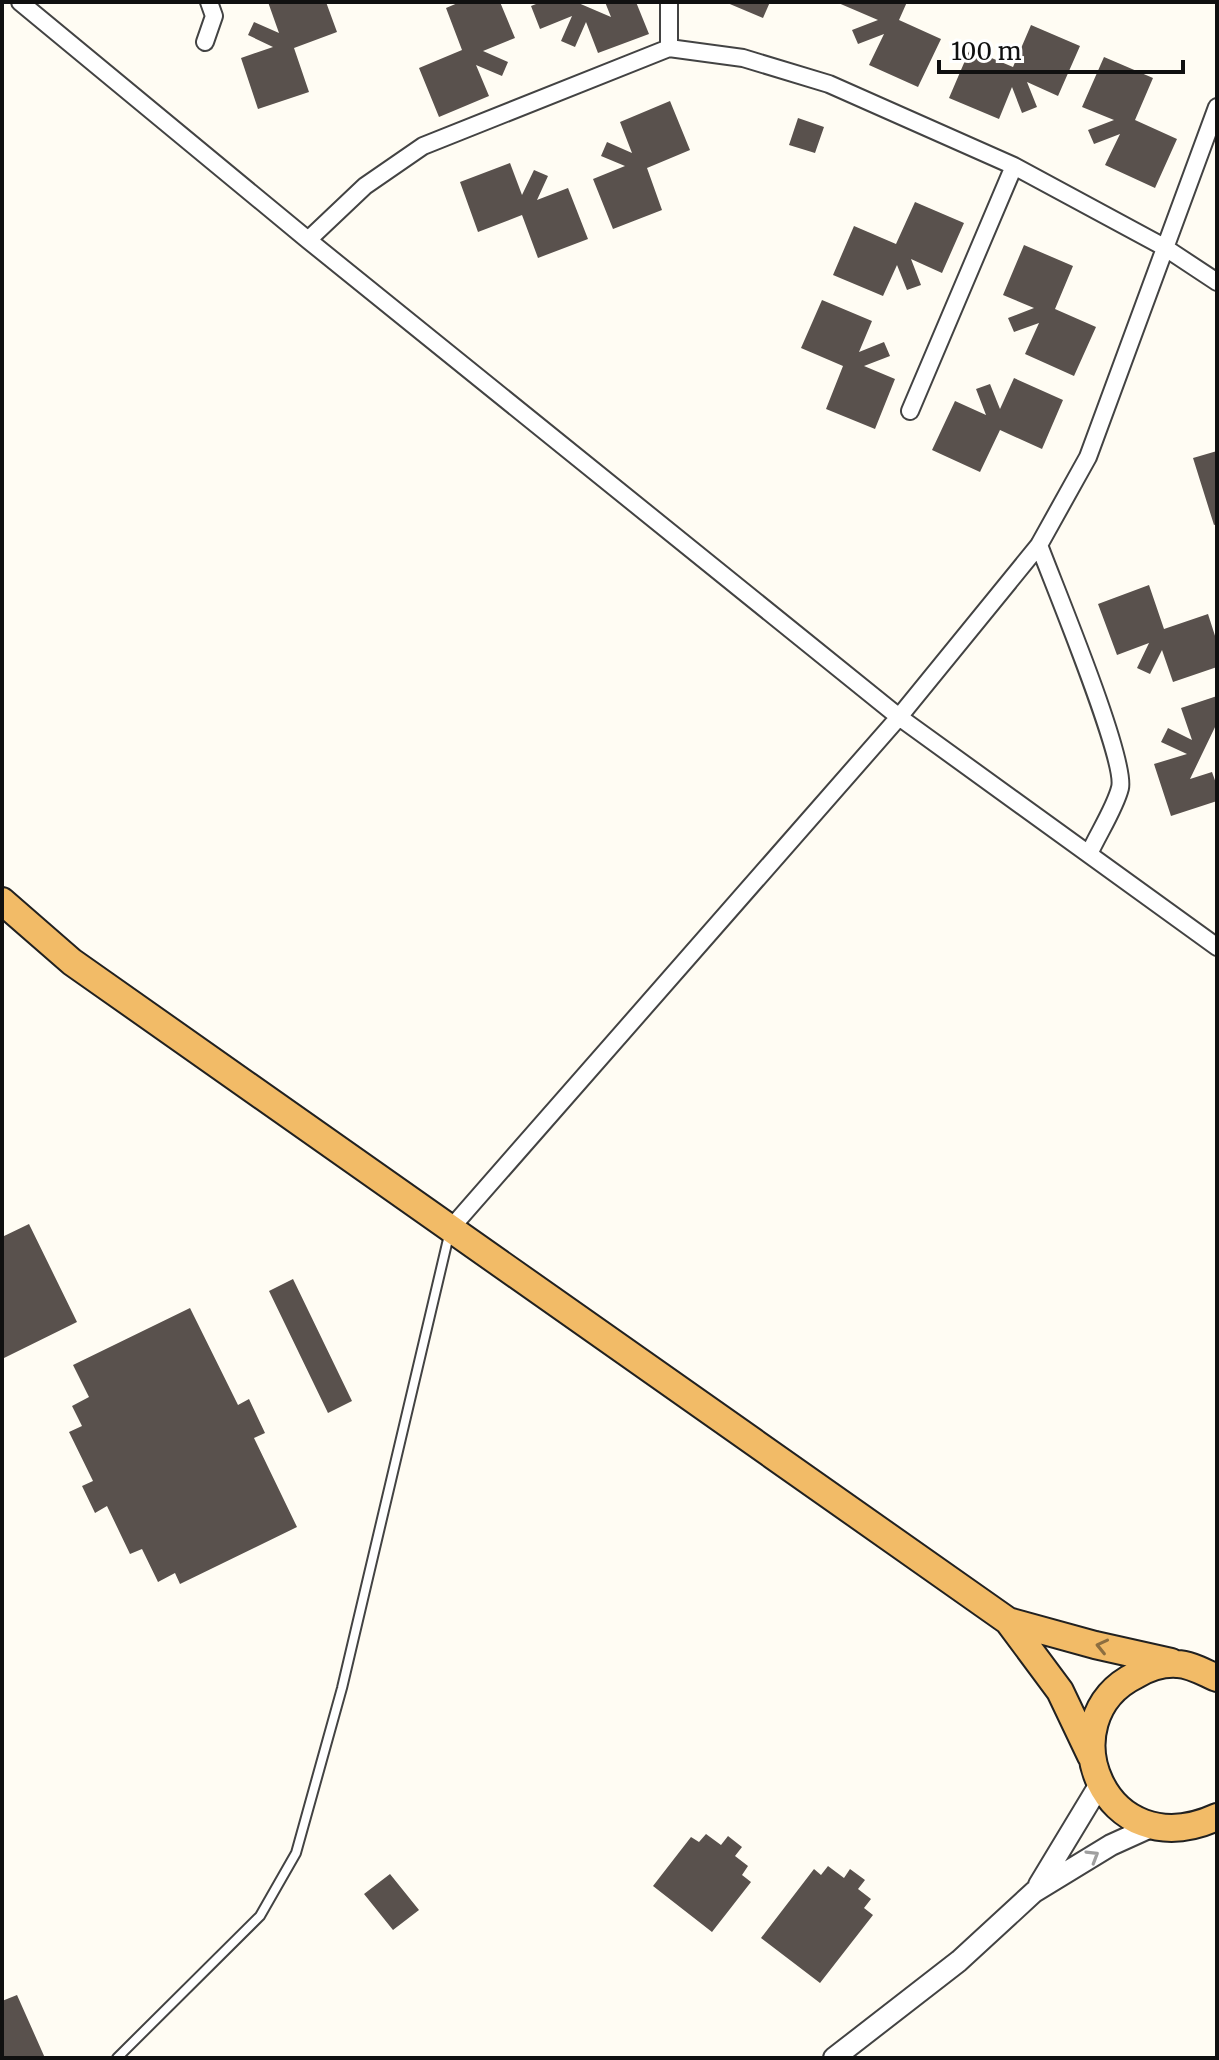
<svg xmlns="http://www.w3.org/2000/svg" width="1219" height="2060" viewBox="0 0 1219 2060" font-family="Merriweather,serif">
<rect width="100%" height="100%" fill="#fffcf3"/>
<path fill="#59514d" d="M268 2H326L337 32 294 48 309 92 258 109 241 58 273 47 248 35 254 22 279 33Z
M460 2H500L515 38 483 51 508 62 502 76 476 65 489 96 439 117 419 68 462 50 446 8Z
M541 2H576L611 17 605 2H636L649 34 598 53 586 22 575 47 561 41 572 16 540 29 531 6Z
M725 2H770L763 18Z
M836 2H907L899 20 941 39 918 87 869 65 884 34 858 44 852 30 878 20Z
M1031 25 1080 46 1058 96 1027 82 1037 107 1022 113 1012 87 999 119 949 98 970 49 1013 67Z
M1104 57 1153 78 1135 120 1177 139 1155 188 1105 165 1120 134 1094 144 1088 130 1114 120 1082 107Z
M670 101 690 150 647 168 662 210 613 229 593 179 625 166 601 156 607 142 632 153 620 122Z
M798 118 824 127 815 153 789 145Z
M510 163 522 195 534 170 548 176 537 200 568 188 588 239 538 258 522 215 478 232 460 182Z
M915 202 964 223 942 273 911 259 921 285 907 290 897 265 883 296 833 275 854 226 896 244Z
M1024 245 1073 266 1055 309 1096 327 1074 376 1025 354 1039 323 1014 332 1008 318 1034 308 1003 295Z
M822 300 872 321 859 352 884 342 890 356 864 366 895 379 875 429 826 409 843 366 801 348Z
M1014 378 1063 400 1042 449 1000 430 980 472 932 450 955 401 986 415 976 389 990 384 1000 409Z
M1217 451V524L1214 525 1193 458Z
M1149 585 1164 629 1208 614 1217 642V667L1173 682 1162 650 1150 674 1137 668 1149 643 1117 655 1098 604Z
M1217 696V723L1190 779 1212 772 1217 786V801L1171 816 1154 764 1187 754 1161 742 1168 728 1192 740 1181 708Z
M29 1224 77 1322 2 1359V1237Z
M293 1279 352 1401 328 1413 269 1291Z
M190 1308 238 1405 249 1399 265 1433 254 1438 297 1527 180 1584 175 1573 158 1582 142 1549 130 1554 107 1506 95 1513 82 1486 93 1481 69 1432 82 1426 72 1406 89 1397 73 1365Z
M706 1834 721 1845 728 1836 742 1847 735 1856 748 1866 742 1875 751 1882 712 1932 653 1886 691 1837 699 1842Z
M828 1866 844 1878 850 1869 865 1880 858 1889 871 1899 864 1908 873 1915 820 1983 761 1938 814 1869 821 1875Z
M390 1874 419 1910 393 1930 364 1894Z
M17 1995 45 2058H2V2001Z"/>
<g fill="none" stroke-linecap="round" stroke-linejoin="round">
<defs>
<path id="service" d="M117 2058 260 1916 296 1853 342 1688 449 1235"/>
<path id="minor" d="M20 2 308 240 899 717 1217 947
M669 2V48
M205 42 214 16 209 2
M308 240 365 186 423 146 669 48 743 58 829 84 1014 166 1164 247 1217 282
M910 411 1014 166
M1039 545C1053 583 1127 760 1120 788 1115 808 1098 834 1089 854
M451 1228 899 717 1039 545 1088 457 1217 107"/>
<path id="tertiary" d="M1039 1885 1100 1784
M834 2058 959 1961 1034 1892 1111 1845 1153 1826"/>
<path id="trunk" d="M2 901 72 962 1008 1621 1060 1691 1091 1756
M1008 1621 1095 1645 1171 1662
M1217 1678C1205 1673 1190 1664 1177 1664 1162 1663 1148 1668 1136 1675 1046 1719 1103 1869 1217 1817"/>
</defs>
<use href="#service" stroke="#434343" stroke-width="12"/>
<use href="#minor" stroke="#434343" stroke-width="20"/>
<use href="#tertiary" stroke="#434343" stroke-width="24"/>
<use href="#trunk" stroke="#212121" stroke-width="30"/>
<use href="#service" stroke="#fff" stroke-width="8"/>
<use href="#minor" stroke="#fff" stroke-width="16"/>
<use href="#tertiary" stroke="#fff" stroke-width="20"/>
<use href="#trunk" stroke="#f2bb67" stroke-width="26"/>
</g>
<defs><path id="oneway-chevron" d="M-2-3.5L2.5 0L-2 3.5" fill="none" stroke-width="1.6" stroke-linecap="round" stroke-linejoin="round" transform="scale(2)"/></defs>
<use stroke="#8c6e40" href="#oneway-chevron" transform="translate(1102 1646) rotate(-167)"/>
<use stroke="#9f9f9f" href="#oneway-chevron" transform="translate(1093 1856) rotate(-31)"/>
<rect width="1219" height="2060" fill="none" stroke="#101010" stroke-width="8"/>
<path d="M939 60v12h244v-12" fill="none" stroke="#101010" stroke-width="4"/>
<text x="951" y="60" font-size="24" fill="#101010" stroke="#ffffff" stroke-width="6" paint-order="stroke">100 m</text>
</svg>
